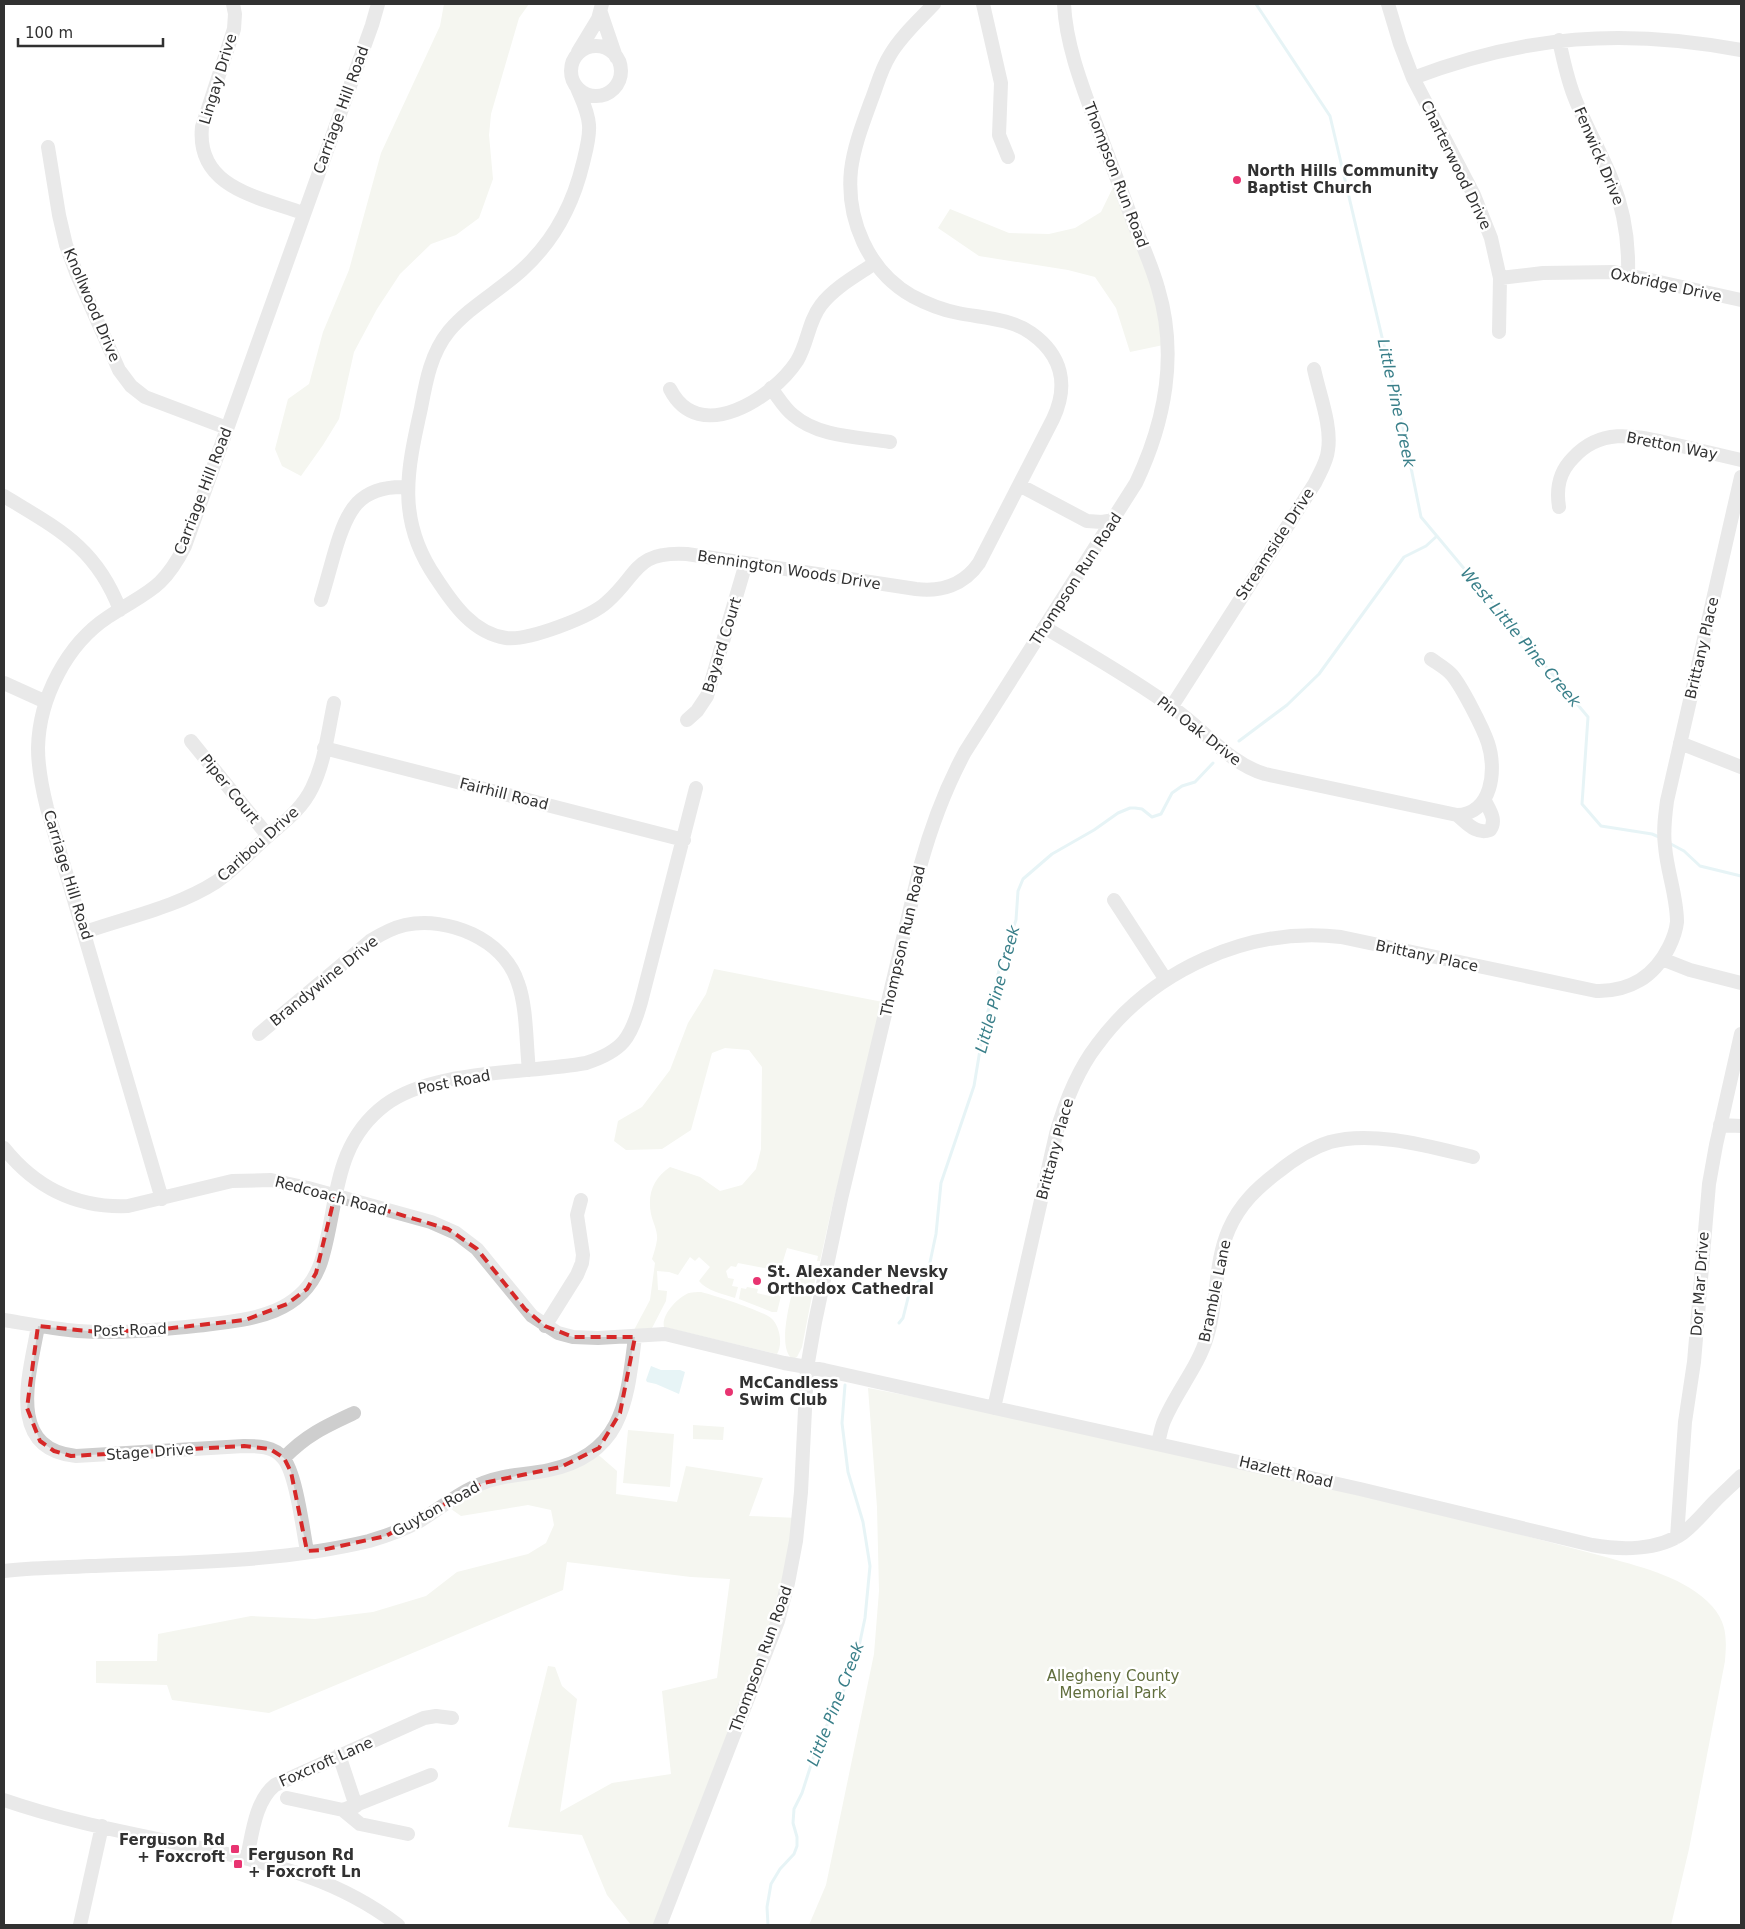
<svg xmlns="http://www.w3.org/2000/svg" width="1745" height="1929" viewBox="0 0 1745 1929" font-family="'DejaVu Sans',sans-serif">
<rect width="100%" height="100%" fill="#fff"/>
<path fill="#e8ebdd" d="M444 4H529L519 18 491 114 489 135 493 179 479 218 456 235 431 244 400 274 377 309 354 352 339 419 323 445 301 476 282 466 275 449 288 399 309 384 323 332 349 270 381 153 440 26Z
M1117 179 1134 225 1168 344 1130 352 1116 308 1095 277 1068 270 979 256 938 228 950 209 1009 233 1049 234 1075 228 1101 212Z
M714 969 888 1003 834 1198 820 1261H817L818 1256 787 1248 780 1271 738 1263 736 1267 731 1266 726 1271 728 1278 734 1279 732 1286 738 1287 735 1298C723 1294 707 1291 699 1281L710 1267 699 1257 695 1261 690 1257 678 1275 669 1272 657 1271 658 1290 667 1291 666 1301 652 1328 634 1330 650 1300 655 1263 652 1259C654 1253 656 1246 657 1240 658 1231 653 1223 651 1214 647 1193 654 1178 670 1167L700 1177 720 1191 742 1185 756 1169 761 1149 762 1067 749 1050 725 1048 712 1053 691 1130 662 1149 626 1150 614 1141 618 1121 642 1107 670 1070 688 1023 706 994Z
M801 1269 813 1270 816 1275 802 1347 797 1357 793 1359C775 1349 793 1290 797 1274Z
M747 1287 758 1289 757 1293 774 1297 776 1290 782 1292 777 1312H772L739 1299 741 1288 746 1289Z
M701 1292C716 1296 760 1310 771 1318 780 1326 783 1344 777 1354L664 1327C661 1315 678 1297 689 1293 693 1292 697 1292 701 1292Z
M868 1388 920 1398C1114 1440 1307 1481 1499 1529 1533 1538 1568 1547 1602 1556 1637 1566 1679 1575 1707 1601 1727 1620 1727 1636 1725 1661L1689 1849 1671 1925H809L826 1885 874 1654 879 1591 877 1507Z
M693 1425 724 1427 723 1440 693 1439Z
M628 1430 674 1434 670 1487 623 1483Z
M594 1451 617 1471 616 1494 677 1502 686 1466 763 1478 749 1516 799 1518 788 1583 660 1925H631L607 1895 582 1835 508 1827 548 1666 555 1667 562 1686 577 1699 560 1812 612 1783 671 1774 662 1691 717 1678 730 1579 691 1577 567 1562 563 1590 269 1713 172 1700 167 1685 96 1683V1661H157L158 1634 251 1616 315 1619 373 1612 426 1596 457 1572 528 1554 546 1543 554 1525 551 1510 528 1505 461 1516 444 1504 458 1494Z"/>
<path fill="#c9e7ec" d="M651 1366 661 1370H680L685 1372 679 1394 656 1384 647 1382 646 1380Z"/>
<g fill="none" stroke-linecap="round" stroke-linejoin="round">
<path stroke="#c9e7ec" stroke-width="3" d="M1256 4 1330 116 1401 418 1421 517 1588 717 1582 804 1601 826 1652 834 1659 837
M1239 741 1287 705 1319 674 1404 557 1426 546 1437 536
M1669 843 1684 851 1700 866 1741 876
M899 1323 903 1318 909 1294 916 1284 923 1277 929 1267 936 1234 941 1183 974 1086 984 1026 1000 967 1016 920 1018 891 1023 879 1052 854 1094 830 1118 813 1130 808H1135L1142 809 1152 817 1161 814 1172 793 1182 786 1195 782 1213 763
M768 1925 767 1907 771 1884 780 1869 794 1854 797 1846V1837L793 1823 794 1809 802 1793 818 1743 841 1697 857 1656 865 1618 870 1566 863 1522 848 1472 842 1423 845 1385"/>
<path stroke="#cecece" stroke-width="14" d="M233 4 235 14 234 29 202 127C196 188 259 197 303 213
M983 4 1001 83 999 135 1008 157
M1388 4 1400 44 1413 78 1474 195 1491 238 1500 278 1499 332
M601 13 616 57
M1559 40C1563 59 1567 78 1574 96 1585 125 1601 152 1612 180 1624 210 1629 242 1628 274
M571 71a25 25 0 1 1 50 0a25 25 0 1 1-50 0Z
M578 52 598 19 602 4
M1413 78C1525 35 1624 28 1741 50
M577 88C582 100 588 111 589 125 590 137 586 151 583 163 573 205 554 241 522 270 499 291 469 307 449 331 431 353 426 381 421 408 407 471 396 520 436 578 453 604 473 633 506 638 528 641 591 617 607 602 639 574 634 551 687 554L916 589C941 592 964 585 979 563L1053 419C1069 385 1062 355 1031 333 1010 318 982 318 958 313 942 310 927 304 912 296 868 271 846 219 851 170 854 146 863 123 871 101 877 86 881 69 890 55 901 36 919 20 934 4
M48 147 59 215 66 245 77 275 119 370 131 386 145 397 227 428
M1500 278 1543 273 1614 272 1741 300
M771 388C778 397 784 408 793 415 818 437 858 437 890 442
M670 389C699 446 773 398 797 361 808 343 808 322 821 305 835 287 856 276 875 263
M1019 485 1087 521 1102 522 1114 520
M4 496C58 529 96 547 120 610
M1559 507C1556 488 1559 472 1573 458 1603 425 1639 437 1677 445 1699 450 1720 455 1741 460
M321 600C326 584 330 568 335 551 347 510 359 485 407 487
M1044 627C1087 653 1132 678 1173 708 1204 729 1228 763 1265 774L1457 815C1492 814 1497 770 1488 743 1483 728 1462 687 1452 675 1447 669 1438 664 1431 659
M4 683 46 702
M1172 706 1315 483C1320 472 1327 462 1328 450 1332 426 1319 393 1314 369
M687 720 697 711 707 696 746 563
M191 741 268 836
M1680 743 1741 767
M324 748 684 840
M1457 815C1467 823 1476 835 1490 830 1497 820 1490 811 1485 801
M1114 900 1166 980
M85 932C128 917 177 907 216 882 234 870 250 852 267 837 284 822 302 809 312 788 325 762 328 731 334 703
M1662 959 1690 970 1741 983
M259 1034 370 941C381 934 392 928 405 925 448 916 504 939 518 983 527 1007 526 1044 529 1070
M1720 1125 1741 1126
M4 1148C36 1188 77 1208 128 1206L232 1181 271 1180 308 1188 431 1222 456 1233 477 1249 532 1316 558 1333 573 1337 598 1338 665 1334 784 1363 824 1370 1360 1489 1592 1545C1620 1550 1658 1551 1683 1533 1695 1524 1705 1511 1716 1500 1724 1492 1733 1484 1741 1476
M162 1199 47 808C42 788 38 768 38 748 39 698 67 644 108 617 147 591 162 591 185 546L372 25 378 4
M4 1320C28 1324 53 1329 78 1331 117 1334 157 1330 195 1326 245 1320 302 1318 321 1262 339 1205 331 1146 385 1105 433 1069 526 1074 586 1063 623 1051 631 1038 641 1002L696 788
M38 1326C30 1373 5 1449 76 1456L244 1446C257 1446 274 1446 283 1458 296 1472 303 1531 307 1551
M545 1326 577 1275 582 1263 583 1255 577 1215 581 1200
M994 1408 1056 1134C1065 1102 1077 1071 1097 1045 1152 970 1249 926 1341 937L1596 991C1629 992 1654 977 1669 947 1673 939 1676 931 1677 922 1677 896 1667 872 1665 846 1663 831 1665 816 1667 801L1741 477
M1158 1443C1160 1436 1161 1428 1164 1421 1176 1392 1198 1367 1207 1337 1218 1302 1214 1263 1229 1229 1240 1204 1257 1188 1278 1172 1294 1159 1311 1148 1330 1142 1373 1130 1431 1147 1473 1157
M284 1458C306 1435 326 1426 354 1413
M1677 1537 1685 1422 1694 1362 1709 1184 1716 1145 1741 1034
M4 1571C32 1567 62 1568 91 1566 183 1562 278 1563 369 1541 386 1536 403 1530 418 1522 440 1509 459 1492 483 1483 504 1474 527 1475 549 1470 624 1454 627 1400 635 1337
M339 1755 356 1806
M287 1798 343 1810 431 1775
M4 1800C70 1823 141 1835 210 1850 280 1866 339 1880 398 1925
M343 1810 360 1824 408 1834
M247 1858C252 1835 255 1801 275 1785L424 1718 436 1716 452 1718
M80 1925 102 1826
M660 1925 778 1621 788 1583 796 1541 801 1492 807 1368 815 1322 841 1199 920 867C931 827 945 789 965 752L1136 483C1165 422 1178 354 1158 288 1152 266 1142 245 1134 224 1121 190 1108 155 1095 121 1081 83 1066 44 1064 4"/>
</g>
<path d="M0 0H1745V1929H0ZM335 1195 448 1229 477 1249 525 1309 545 1326 573 1337H635L620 1413 599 1448 561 1467 483 1483 386 1536 322 1550 307 1551 291 1472 284 1458 270 1449 244 1446 71 1456 54 1451 40 1441 27 1408 38 1326 98 1332 154 1330 245 1320 287 1304 307 1289 316 1273Z" fill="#fff" fill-opacity=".55" fill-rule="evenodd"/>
<path fill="none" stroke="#d62828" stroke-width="4" stroke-dasharray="10 6" stroke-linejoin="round" d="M335 1195 448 1229 477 1249 525 1309 545 1326 573 1337H635L620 1413 599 1448 561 1467 483 1483 386 1536 322 1550 307 1551 291 1472 284 1458 270 1449 244 1446 71 1456 54 1451 40 1441 27 1408 38 1326 98 1332 154 1330 245 1320 287 1304 307 1289 316 1273Z"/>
<g fill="#e83471" stroke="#fff" stroke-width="2">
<circle cx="1237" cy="180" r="5"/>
<circle cx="757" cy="1281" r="5"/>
<circle cx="729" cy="1392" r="5"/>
<rect x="230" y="1844" width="10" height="10" rx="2.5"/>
<rect x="233" y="1859" width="10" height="10" rx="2.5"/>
</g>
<g text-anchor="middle" stroke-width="5" stroke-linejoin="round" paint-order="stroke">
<g font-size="15" fill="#313131" stroke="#fff">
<text transform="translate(218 79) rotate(-73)" y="5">Lingay Drive</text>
<text transform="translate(341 110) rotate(-70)" y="5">Carriage Hill Road</text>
<text transform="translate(1599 156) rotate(67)" y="5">Fenwick Drive</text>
<text transform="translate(1456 165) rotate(64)" y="5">Charterwood Drive</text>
<text transform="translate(1116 175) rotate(69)" y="5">Thompson Run Road</text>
<text transform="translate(1666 285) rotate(12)" y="5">Oxbridge Drive</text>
<text transform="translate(92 305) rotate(67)" y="5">Knollwood Drive</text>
<text transform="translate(1672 446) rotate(11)" y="5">Bretton Way</text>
<text transform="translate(203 491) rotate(-69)" y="5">Carriage Hill Road</text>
<text transform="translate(1275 544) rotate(-57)" y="5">Streamside Drive</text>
<text transform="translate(789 570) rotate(9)" y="5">Bennington Woods Drive</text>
<text transform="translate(1076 579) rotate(-57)" y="5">Thompson Run Road</text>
<text transform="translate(722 645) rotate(-73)" y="5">Bayard Court</text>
<text transform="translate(1702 648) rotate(-77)" y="5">Brittany Place</text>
<text transform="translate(1199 731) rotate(38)" y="5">Pin Oak Drive</text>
<text transform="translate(230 789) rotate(51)" y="5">Piper Court</text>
<text transform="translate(504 794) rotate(14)" y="5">Fairhill Road</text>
<text transform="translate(258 844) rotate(-42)" y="5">Caribou Drive</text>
<text transform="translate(68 875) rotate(73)" y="5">Carriage Hill Road</text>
<text transform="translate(903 941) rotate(-77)" y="5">Thompson Run Road</text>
<text transform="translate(1427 956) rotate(12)" y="5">Brittany Place</text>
<text transform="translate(324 981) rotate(-39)" y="5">Brandywine Drive</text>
<text transform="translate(454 1082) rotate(-11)" y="5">Post Road</text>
<text transform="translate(1055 1149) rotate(-75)" y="5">Brittany Place</text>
<text transform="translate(331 1196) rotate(15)" y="5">Redcoach Road</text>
<text transform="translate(1700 1284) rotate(-86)" y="5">Dor Mar Drive</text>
<text transform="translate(1215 1291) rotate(-78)" y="5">Bramble Lane</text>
<text transform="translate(130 1330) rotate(-2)" y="5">Post Road</text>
<text transform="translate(150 1452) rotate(-4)" y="5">Stage Drive</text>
<text transform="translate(1286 1472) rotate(13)" y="5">Hazlett Road</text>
<text transform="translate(436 1509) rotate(-29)" y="5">Guyton Road</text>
<text transform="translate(761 1659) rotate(-70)" y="5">Thompson Run Road</text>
<text transform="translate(326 1762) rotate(-24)" y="5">Foxcroft Lane</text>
</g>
<g font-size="15" font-weight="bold" fill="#313131" stroke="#fff" text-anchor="start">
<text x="1247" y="176">North Hills Community<tspan x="1247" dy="17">Baptist Church</tspan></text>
<text x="767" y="1277">St. Alexander Nevsky<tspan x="767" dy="17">Orthodox Cathedral</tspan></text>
<text x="739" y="1388">McCandless<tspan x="739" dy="17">Swim Club</tspan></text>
<text x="225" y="1845" text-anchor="end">Ferguson Rd<tspan x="225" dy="17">+ Foxcroft</tspan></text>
<text x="248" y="1860">Ferguson Rd<tspan x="248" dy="17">+ Foxcroft Ln</tspan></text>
</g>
<g font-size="15" fill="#616e3d" stroke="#fff">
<text x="1113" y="1681">Allegheny County<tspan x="1113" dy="17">Memorial Park</tspan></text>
</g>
<g font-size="16" font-style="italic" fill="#397f89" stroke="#fff">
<text transform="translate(1397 403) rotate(78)" y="6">Little Pine Creek</text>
<text transform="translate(1521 637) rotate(50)" y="6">West Little Pine Creek</text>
<text transform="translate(997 989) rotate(-75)" y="6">Little Pine Creek</text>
<text transform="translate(835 1704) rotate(-69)" y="6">Little Pine Creek</text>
</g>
</g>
<rect width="1745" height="1929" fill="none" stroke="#313131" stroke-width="10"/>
<path d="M18 38v8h145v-8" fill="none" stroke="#313131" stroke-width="2.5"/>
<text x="25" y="38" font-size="15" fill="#313131" stroke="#ffffff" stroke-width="4" paint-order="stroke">100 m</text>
</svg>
